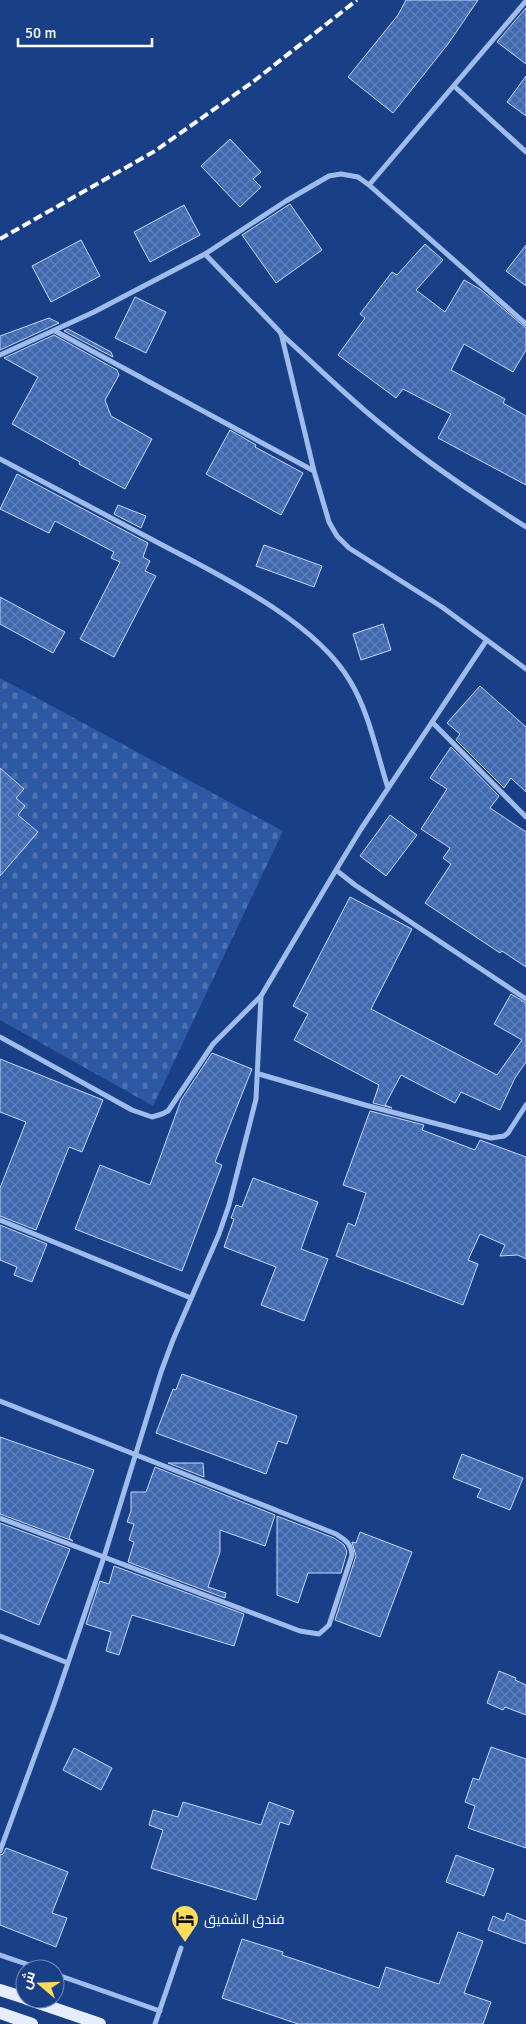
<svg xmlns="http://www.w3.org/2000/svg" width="526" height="2024" viewBox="0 0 526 2024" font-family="Signika,Cairo,sans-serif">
<defs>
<pattern id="cemetery-stones" width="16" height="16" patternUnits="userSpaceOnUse" patternTransform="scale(1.25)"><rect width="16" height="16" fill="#2c58a4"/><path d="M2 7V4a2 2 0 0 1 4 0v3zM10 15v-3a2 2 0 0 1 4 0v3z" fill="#4c71b2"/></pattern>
<pattern id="building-cross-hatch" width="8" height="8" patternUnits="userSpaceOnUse" patternTransform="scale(1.25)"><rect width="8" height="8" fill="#4169af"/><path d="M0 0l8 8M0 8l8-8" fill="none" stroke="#5e80bb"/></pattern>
</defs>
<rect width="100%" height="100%" fill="#194086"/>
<path fill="url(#cemetery-stones)" d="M0 678 283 831 153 1106 0 1020Z"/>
<path fill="url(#building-cross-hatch)" stroke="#c5d8f9" d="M406 0H478L448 44 393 113 348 77 398 15Z
M526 8V64L497 42Z
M526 76V116L507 102Z
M230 139 261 172 253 179 261 187 240 207 201 166Z
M290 204 322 250 276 283 242 235Z
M184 205 200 235 150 262 134 232Z
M81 240 100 276 51 302 32 266Z
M425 244 443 260 416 290 445 312 464 280 480 289 526 328V350L513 372 464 344 451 370 505 399 503 403 526 416V485L438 438 451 414 403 389 396 398 338 355 365 318 360 314 392 272 397 275Z
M526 245V286L506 271Z
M135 297 166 312 146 353 115 338Z
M49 318 59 323 0 350V336Z
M68 329 111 352 113 357 64 331Z
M54 335 117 370 119 375 105 400 111 416 152 439 125 489 79 464 80 462 12 424 38 377 4 358Z
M230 430 256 445 255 447 303 473 281 515 206 474Z
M17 474 148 543 143 557 150 561 145 571 156 576 114 657 80 639 120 562 111 558 114 552 55 521 49 533 0 509Z
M118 505 146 516 141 528 114 514Z
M264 545 322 566 314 587 256 566Z
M0 597 65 632 53 653 0 624Z
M383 624 391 650 361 660 353 634Z
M480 686 526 727V792L511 778 504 788 456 740 460 734 447 723Z
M451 747 499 796 490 808 526 832V967L502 951 500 953 425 903 451 864 443 858 450 848 421 829 447 789 430 778Z
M0 768 24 789 16 798 25 806 18 815 38 832 0 876Z
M390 815 417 835 386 876 360 856Z
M350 897 412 929 371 1009 497 1075 522 1040 494 1024 511 994 526 1003V1062L515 1078 500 1110 461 1092 455 1103 401 1075 385 1105 392 1108 373 1103 379 1085 294 1040 308 1014 293 1006Z
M212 1053 252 1069 215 1162 222 1165 182 1271 75 1229 100 1165 150 1185 181 1100Z
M0 1059 103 1100 82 1152 69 1147 36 1230 0 1216V1188L26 1122 0 1112Z
M370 1111 424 1125 422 1130 475 1150 480 1140 526 1157V1259L518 1255 500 1256 505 1245 480 1234 468 1260 478 1264 463 1305 336 1256 348 1223 355 1226 366 1193 343 1185Z
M253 1178 318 1202 301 1249 328 1259 304 1321 261 1305 276 1267 224 1247 234 1219 231 1218 236 1205 242 1207Z
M0 1225 47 1244 32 1282 14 1275 17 1267 0 1260Z
M182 1374 297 1416 287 1444 278 1441 266 1474 156 1433 173 1389 176 1390Z
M0 1437 94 1470 69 1538 73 1541 0 1514Z
M462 1454 523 1478 510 1510 477 1497 481 1489 453 1478Z
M168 1463H203L204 1477Z
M155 1467 275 1515 265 1546 220 1530V1552L208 1587 226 1593 225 1598 128 1562 134 1542 129 1540 134 1524 127 1522 131 1511V1492H146Z
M277 1516 334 1538 344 1545 347 1552 341 1573H308L298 1603 277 1595Z
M0 1523 70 1549 39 1625 0 1609Z
M360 1532 412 1552 380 1637 335 1620 356 1556 352 1542 356 1543Z
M114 1566 244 1614 234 1646 132 1615 119 1655 106 1651 111 1632 86 1624 100 1581 109 1584Z
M499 1671 516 1678 515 1680 526 1685V1715L505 1707 503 1710 487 1703Z
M491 1747 526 1759V1848L468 1828 475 1806 465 1802 473 1778 479 1780Z
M74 1748 112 1768 101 1790 63 1770Z
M183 1802 261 1825 269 1802 294 1811 289 1825 280 1822 256 1900 151 1868 163 1830 149 1825 153 1810 178 1817Z
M6 1848 68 1872 52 1913 67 1918 56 1947 0 1925V1855L3 1854Z
M456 1855 494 1869 484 1896 446 1882Z
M507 1913 526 1921V1944L488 1930 493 1916 504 1921Z
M458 1932 483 1941 464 1993 491 2002 483 2024H298L222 1998 242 1939 283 1952 282 1955 379 1988 386 1967 439 1984Z"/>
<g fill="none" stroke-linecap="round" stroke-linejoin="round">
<path stroke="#9fbcec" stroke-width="5" d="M454 86 526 152
M369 185 526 1
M205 254 281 333 314 471 329 522 337 536 349 548 442 607 526 669
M55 331 314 471
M281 334C316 365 349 399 386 428 430 465 477 496 526 527
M0 355 94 312 205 254 286 201 329 176 341 174 358 177 369 185 526 324
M0 459C50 486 101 512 151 539 214 573 313 618 350 681 369 712 377 754 388 788
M486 641 361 829 336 870 355 885 526 999
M432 722 526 817
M0 1037 132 1110 152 1117 162 1114 168 1111 213 1044 261 996 336 870
M259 1074 365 1105 491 1138 504 1136 508 1133 526 1105
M0 1220 191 1298
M0 1401 336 1534C345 1540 351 1543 352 1555L329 1625 319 1634 300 1631 0 1518
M0 1636 68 1663
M0 1851 54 1704 104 1557 161 1372 173 1340 219 1234 229 1205 256 1099 261 996
M0 1955 41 1969
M55 1974 160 2011
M155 2024 181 1948"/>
<path stroke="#e5edff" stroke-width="12" d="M0 1990 25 1998
M27 1999 100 2024
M0 2013 32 2024"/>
<path stroke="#fff" stroke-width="4" stroke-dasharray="9 4" stroke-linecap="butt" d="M0 239 155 151 254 81 357 0"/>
</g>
<defs>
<symbol id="hotel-pin" viewBox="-11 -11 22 30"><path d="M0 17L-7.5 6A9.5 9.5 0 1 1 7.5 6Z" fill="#ffdc5b" stroke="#194086"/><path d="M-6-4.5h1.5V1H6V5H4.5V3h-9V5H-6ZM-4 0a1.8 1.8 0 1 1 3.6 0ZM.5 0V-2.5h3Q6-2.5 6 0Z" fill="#111"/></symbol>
</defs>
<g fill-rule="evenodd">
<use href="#hotel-pin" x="169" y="1903" width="32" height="43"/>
</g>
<g text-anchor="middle" stroke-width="4.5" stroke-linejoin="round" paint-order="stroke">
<g font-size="14" fill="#fff" stroke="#194086" text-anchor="start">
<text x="204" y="1924">فندق الشفيق</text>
</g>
</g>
<g transform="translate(40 1984) rotate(289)"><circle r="24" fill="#194086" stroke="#758cb6"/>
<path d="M0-4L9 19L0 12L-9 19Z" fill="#ffdc5b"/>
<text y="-8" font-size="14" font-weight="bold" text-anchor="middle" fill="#ffffff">ش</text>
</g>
<path d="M18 38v8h134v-8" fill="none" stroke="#ffffff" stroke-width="2.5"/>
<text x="25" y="38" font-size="15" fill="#ffffff" stroke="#194086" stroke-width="4" paint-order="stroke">50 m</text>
</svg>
